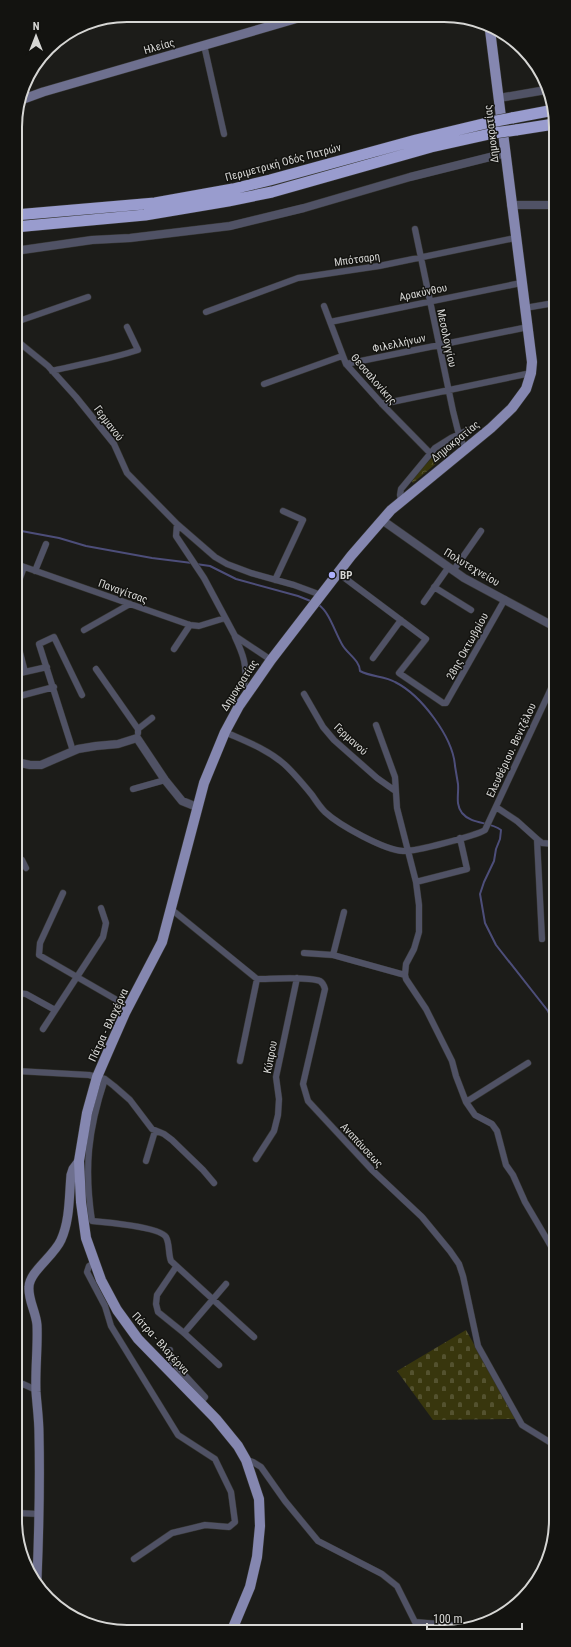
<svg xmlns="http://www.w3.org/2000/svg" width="571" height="1647" viewBox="0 0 571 1647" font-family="'Roboto Condensed',sans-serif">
<defs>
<pattern id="cemetery-stones" width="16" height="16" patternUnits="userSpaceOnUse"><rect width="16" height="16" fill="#38360d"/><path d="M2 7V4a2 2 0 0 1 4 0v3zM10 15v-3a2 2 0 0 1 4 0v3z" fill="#54522f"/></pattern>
<pattern id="park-crowns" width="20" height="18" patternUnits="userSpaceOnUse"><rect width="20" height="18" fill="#38360d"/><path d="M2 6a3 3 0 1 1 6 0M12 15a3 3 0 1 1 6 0" fill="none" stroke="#54522f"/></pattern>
</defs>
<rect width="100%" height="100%" fill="#1c1c19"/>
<path fill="url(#cemetery-stones)" d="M466 1330 516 1419 433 1420 397 1371Z"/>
<path fill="url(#park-crowns)" d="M453 441 457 446 413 483 412 481C424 465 436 452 453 441Z"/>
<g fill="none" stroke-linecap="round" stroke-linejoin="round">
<path stroke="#4d4e7a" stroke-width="2" d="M16 530 59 538 86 546 152 558 192 563
M196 564 210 566 236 579 298 596 313 602
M319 605C330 613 335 633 343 646 348 654 360 661 360 671 371 677 385 676 395 682 421 695 453 737 455 766 456 772 457 778 458 784 459 794 455 804 462 813 472 825 489 821 501 830L500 839 496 849 494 861 484 882 480 894 485 923 496 945 548 1011 555 1029"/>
<defs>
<path id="minor" d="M204 45 224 134
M415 229 453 411 460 439 466 449
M324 306 346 364 382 404 430 453
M525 308 554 303
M206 312 298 278 379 266 515 238
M16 322 88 297
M330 322 521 283
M16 340 48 366 76 397 114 444 127 473 177 524 176 536 204 578 235 636 271 660
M346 364 528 327
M52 371C81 364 110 359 138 350L127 327
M264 384 342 356
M382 404 531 373
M401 500 400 495 401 489 435 448 451 438 475 427
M177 524 215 557 227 564 251 573 294 585 321 595
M16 564 190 625 199 626 225 618
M35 571 46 544
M453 571 481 531
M338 573 426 639 399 673 443 703H446L505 599
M275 580 303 520 283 511
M434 587 471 610
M16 589 24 567
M424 602 448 568
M84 630 130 604
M16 637 25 672
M235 637C243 654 248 667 244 685
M174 649 190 625
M373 658 401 620
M96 669 138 729
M16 674 47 667
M304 694 323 727 334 740 377 778 394 790
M16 697 54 687
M376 725 395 777 397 808 416 882 419 905V932L414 949 406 964 405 975 406 979 426 1009 452 1061 456 1076 466 1102 475 1115 492 1124 497 1131 506 1165 513 1175 525 1202 555 1253
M225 732C245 741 267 749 284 764 294 773 303 784 312 795 316 801 320 807 325 812 339 825 384 850 403 851 414 852 475 836 485 830L555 680
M138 733V729L152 718
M73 751 39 644 54 637 82 695
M133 789 165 780
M496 807 517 821 537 839 542 939
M537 839 542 843 555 844
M16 857 22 860 26 868
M416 882 467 869 460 838
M63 893 40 943 39 955 129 1007
M171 909 257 979C271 979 308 976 320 981 323 983 324 985 325 989L303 1084 308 1101 372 1170 422 1217 450 1251 459 1264 463 1276 478 1346 522 1425 556 1446
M304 953 333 955 405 975
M333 955 344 912
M16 993 26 994 55 1010
M43 1029 103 937 106 923 101 908
M240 1061 257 979
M17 1071 89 1075 105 1079 114 1086 130 1100 152 1129 164 1134 172 1140 203 1170 214 1183
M105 1079C88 1130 84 1168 92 1221 105 1222 160 1227 166 1237 170 1244 168 1254 171 1261L254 1337
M466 1102 528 1063
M256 1159 274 1131 278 1115 279 1099 276 1077 297 978
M146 1161 155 1131
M94 1263 89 1266 87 1272 105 1306 111 1326 178 1435 215 1459 231 1492 235 1522 229 1527 205 1525 172 1533 134 1559
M176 1267 157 1295 156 1304 158 1312 184 1333 219 1365
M184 1333 226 1284
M170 1350V1359L205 1397 200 1403
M17 1388 23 1384 36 1390
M246 1460 253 1462 261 1467 285 1501 318 1541 382 1574 397 1586 415 1622 463 1626 467 1629
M17 1513 39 1514"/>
<path id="tertiary" d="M499 98 546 90
M511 205H554
M15 251 92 240 130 238 230 226 304 208 410 177 506 153
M382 520 464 578 555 627
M16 762 30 765H41L78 749 96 746 118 744 137 738 165 780 182 801 197 807"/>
<path id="secondary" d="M21 100 43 92 305 16
M37 1579C39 1530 40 1482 39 1434 39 1420 37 1406 36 1392 35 1369 38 1347 37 1325 36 1312 28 1300 29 1287 29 1272 54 1256 61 1240 70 1220 69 1197 71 1175L73 1169 79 1161"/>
<path id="primary" d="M232 1630 250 1587 257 1557 260 1526 259 1499 246 1460 238 1446 216 1419 138 1339 117 1310 101 1280 86 1238 81 1202 79 1161 87 1113 97 1077 110 1047 125 1013 162 942 204 783 225 732 239 706 271 660 351 556 391 510 491 428 512 408 526 389 531 373 532 362 490 30"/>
<path id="motorway" d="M512 118 554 110
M516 130 554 124
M15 215 155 203 233 189 270 180 416 140 491 122
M15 227 145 215 228 201 272 192 431 147 494 133"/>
</defs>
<use href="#minor" stroke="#363633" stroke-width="7"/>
<use href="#tertiary" stroke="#363633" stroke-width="9"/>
<use href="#secondary" stroke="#363633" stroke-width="10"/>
<use href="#primary" stroke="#363633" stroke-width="11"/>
<use href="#motorway" stroke="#363633" stroke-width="12"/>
<use href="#minor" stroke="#505265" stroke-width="6"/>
<use href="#tertiary" stroke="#505265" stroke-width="8"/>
<use href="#secondary" stroke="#6e708f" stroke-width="9"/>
<use href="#primary" stroke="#8587b0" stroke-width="10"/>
<use href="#motorway" stroke="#999cce" stroke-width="11"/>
<defs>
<path id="motorway-bridge" d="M491 122 512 118
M494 133 516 130"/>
</defs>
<use href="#motorway-bridge" stroke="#363633" stroke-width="12" stroke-linecap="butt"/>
<use href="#motorway-bridge" stroke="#999cce" stroke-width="11"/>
</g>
<circle fill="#acaffb" stroke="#131310" stroke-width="1.5" cx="332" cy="575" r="4"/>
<g text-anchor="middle" stroke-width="3" stroke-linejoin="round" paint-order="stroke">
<g font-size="11" fill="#d6d6d4" stroke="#131310">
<text transform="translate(159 46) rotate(-16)" y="4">Ηλείας</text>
<text transform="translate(491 134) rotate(-97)" y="4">Δημοκρατίας</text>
<text transform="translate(283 162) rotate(-15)" y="4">Περιμετρική Οδός Πατρών</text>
<text transform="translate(357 259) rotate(-8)" y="4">Μπότσαρη</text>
<text transform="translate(423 292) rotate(-12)" y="4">Αρακύνθου</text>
<text transform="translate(447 338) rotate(78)" y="4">Μεσολογγίου</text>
<text transform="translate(399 343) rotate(-12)" y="4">Φιλελλήνων</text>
<text transform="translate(374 379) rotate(49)" y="4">Θεσσαλονίκης</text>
<text transform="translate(109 423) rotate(53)" y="4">Γερμανού</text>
<text transform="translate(455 441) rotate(-39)" y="4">Δημοκρατίας</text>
<text transform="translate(472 567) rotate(31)" y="4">Πολυτεχνείου</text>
<text transform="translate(123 591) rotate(20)" y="4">Παναγίτσας</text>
<text transform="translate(467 646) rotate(-61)" y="4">28ης Οκτωβρίου</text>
<text transform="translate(239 685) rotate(-57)" y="4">Δημοκρατίας</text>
<text transform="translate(351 739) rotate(43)" y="4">Γερμανού</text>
<text transform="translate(511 750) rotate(-65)" y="4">Ελευθέριου. Βενιζέλου</text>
<text transform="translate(108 1025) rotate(-65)" y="4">Πάτρα - Βλαχέρνα</text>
<text transform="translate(270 1057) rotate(-79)" y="4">Κύπρου</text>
<text transform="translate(362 1145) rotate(47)" y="4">Αναπάυσεως</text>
<text transform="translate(161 1343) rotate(48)" y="4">Πάτρα - Βλαχέρνα</text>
</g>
<g font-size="11" font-weight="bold" fill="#d6d6d4" stroke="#131310" text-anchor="start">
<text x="340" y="579">BP</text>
</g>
</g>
<path d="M0 0H571V1647H0ZM127 22H444A105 105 0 0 1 549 127V1520A105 105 0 0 1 444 1625H127A105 105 0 0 1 22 1520V127A105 105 0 0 1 127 22Z" fill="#131310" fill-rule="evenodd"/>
<path fill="none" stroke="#d6d6d4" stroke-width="2" d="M127 22H444A105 105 0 0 1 549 127V1520A105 105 0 0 1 444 1625H127A105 105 0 0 1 22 1520V127A105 105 0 0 1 127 22Z"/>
<g transform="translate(36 36)" stroke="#131310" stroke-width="3" paint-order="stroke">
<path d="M0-3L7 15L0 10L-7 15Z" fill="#d6d6d4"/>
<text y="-6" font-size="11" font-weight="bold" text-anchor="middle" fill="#d6d6d4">N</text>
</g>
<path d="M427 1623v6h95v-6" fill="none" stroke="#d6d6d4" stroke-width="2"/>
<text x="433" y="1623" font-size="12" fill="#d6d6d4" stroke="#131310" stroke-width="3" paint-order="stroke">100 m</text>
</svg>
